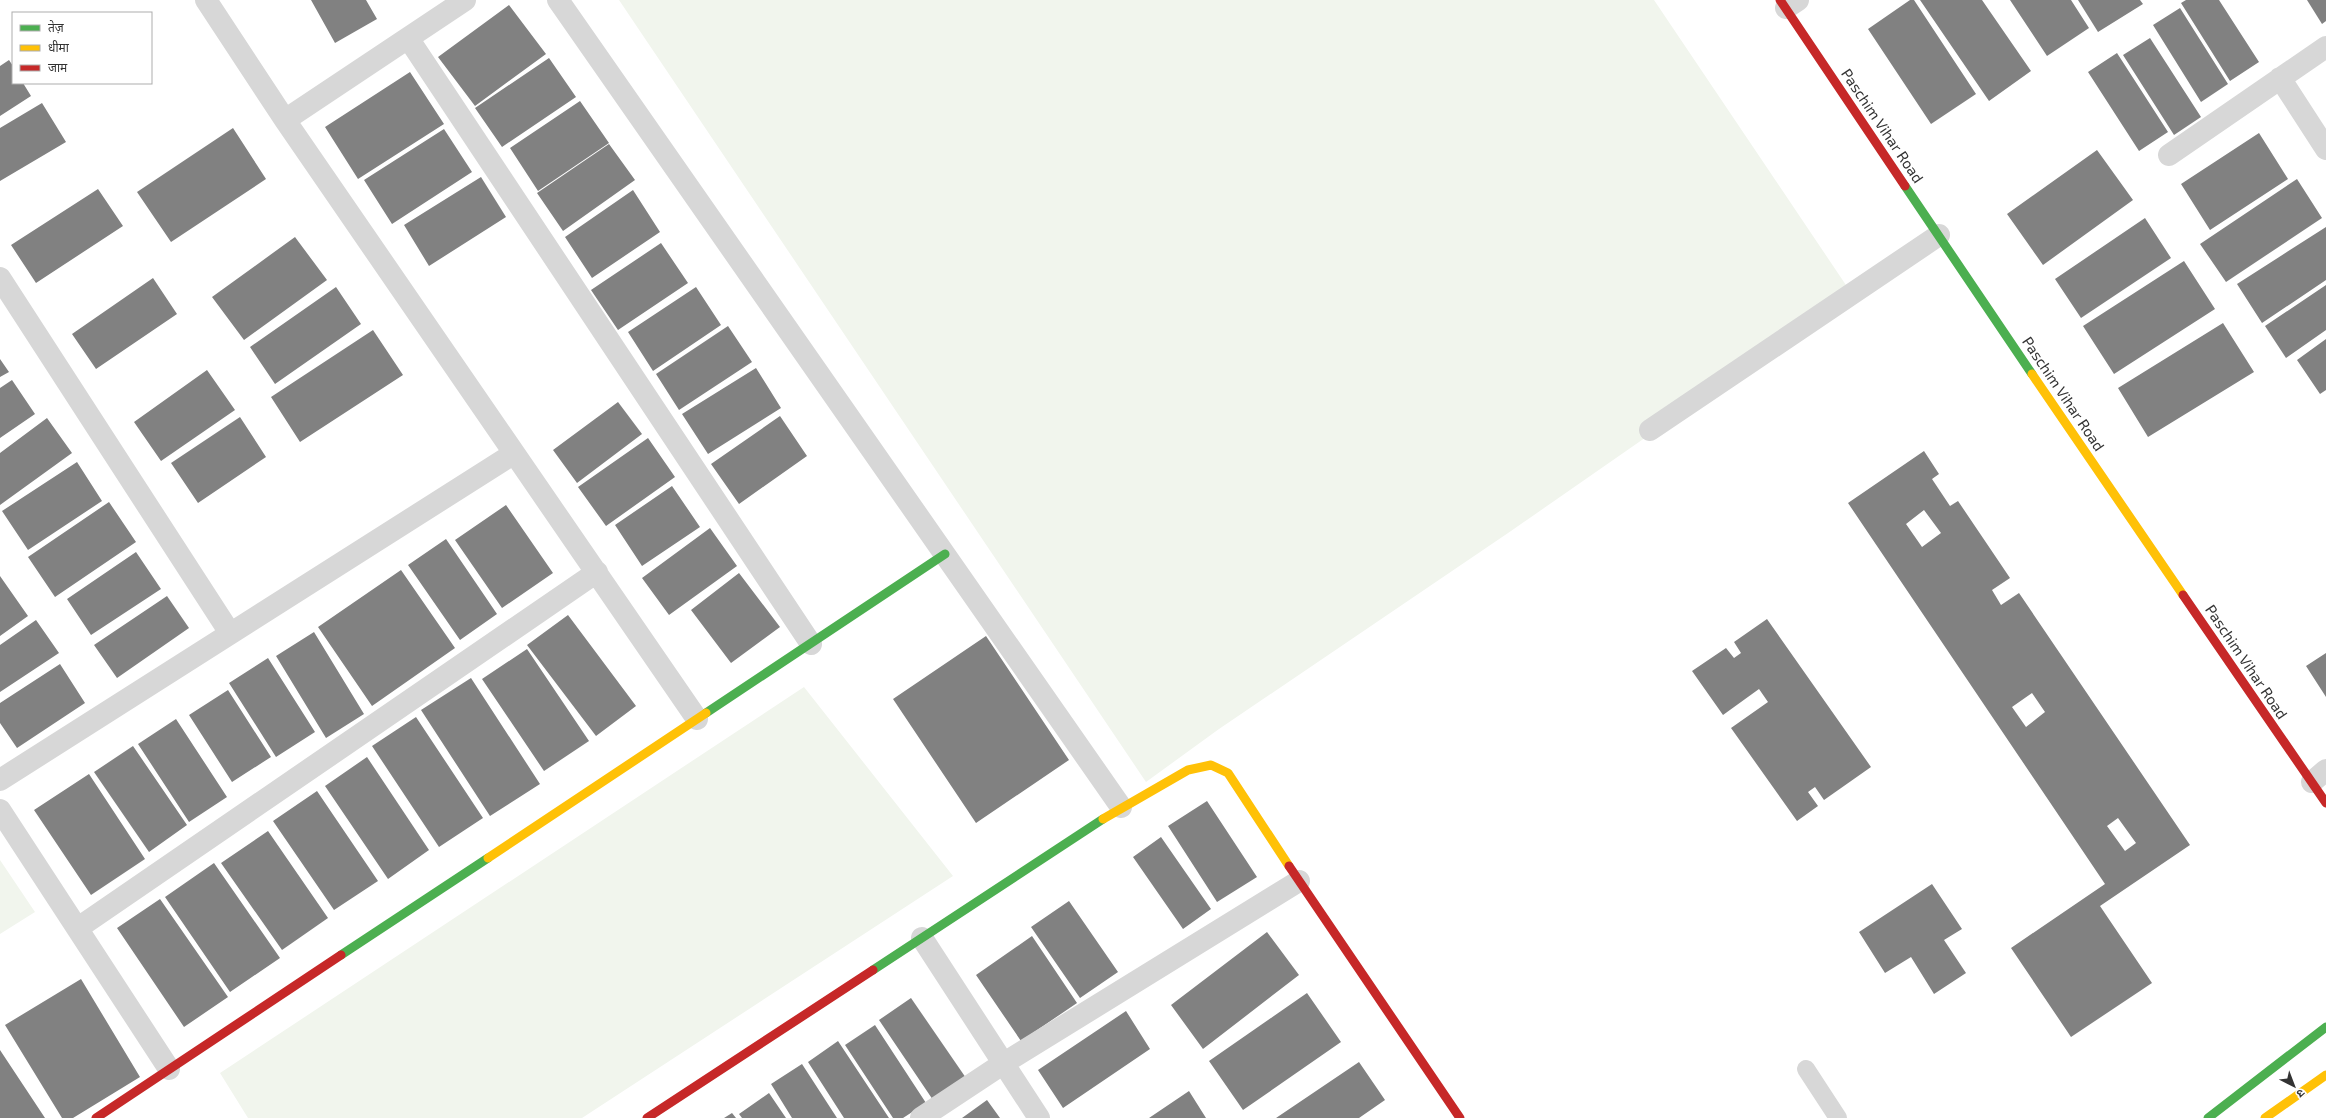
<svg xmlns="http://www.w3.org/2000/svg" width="2326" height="1118" viewBox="0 0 2326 1118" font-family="'Exo 2','Noto Sans Devanagari',sans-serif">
<rect width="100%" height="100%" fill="#fff"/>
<path fill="#f1f5ed" d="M619 0H1654L1852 294 1511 531 1219 729 1146 782Z
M804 687 953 876 582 1118H248L220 1073Z
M0 860 35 912 0 934Z"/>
<path fill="#818181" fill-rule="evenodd" d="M311 0H366L377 19 335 43Z
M1910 0H1914L1976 94 1931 124 1868 29Z
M1920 0H1982L2031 71 1989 101Z
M2010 0H2071L2089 28 2047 56Z
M2078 0H2140L2143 4 2098 32Z
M2186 0H2219L2259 62 2230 81 2181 3Z
M2307 0H2326V21L2322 24Z
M509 5 546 54 475 106 438 57Z
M2180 8 2228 84 2201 102 2153 25Z
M2150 38 2201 117 2174 135 2123 55Z
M2117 53 2168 132 2139 151 2088 72Z
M549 58 576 97 502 147 475 108Z
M9 60 13 66V83H23L31 96 0 116V66Z
M410 72 444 124 358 179 325 127Z
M580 101 609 143 538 191 510 148Z
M42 103 66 142 0 181V128Z
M233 128 266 179 171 242 137 192Z
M444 129 472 172 392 224 364 180Z
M2259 133 2288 179 2210 230 2181 184Z
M609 144 635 180 563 231 537 193Z
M2097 150 2133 200 2043 265 2007 214Z
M481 177 506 217 429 266 404 225Z
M2297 179 2322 218 2226 282 2200 244Z
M98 189 123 226 36 283 11 245Z
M633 190 660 232 592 278 565 237Z
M2145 218 2171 258 2081 318 2055 279Z
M2326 227V280L2262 323 2237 284Z
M295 237 327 280 244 340 212 297Z
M661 243 688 283 618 330 591 290Z
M2184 261 2215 309 2114 374 2083 326Z
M153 278 177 314 96 369 72 334Z
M2326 285V330L2286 358 2265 326Z
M336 287 361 324 275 384 250 347Z
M696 287 721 325 653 371 628 332Z
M2223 323 2254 372 2148 437 2118 388Z
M728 326 752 362 679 410 656 374Z
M373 330 403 375 300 442 271 397Z
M2326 339V390L2320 394 2297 360Z
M0 359 9 372 0 377Z
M756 368 781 408 708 454 682 414Z
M207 370 235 410 161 461 134 422Z
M12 380 35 414 0 438V388Z
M618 402 642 434 577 483 553 450Z
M780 416 807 456 739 504 711 464Z
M240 417 266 457 198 503 171 463Z
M47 418 72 453 0 505V453Z
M648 438 675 477 606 526 578 487Z
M1924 451 1939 474 1932 479 1950 506 1958 501 2010 578 1992 590 2001 605 2019 593 2190 845 2100 906 2152 983 2071 1037 2011 948 2105 884 1848 503ZM1924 510 1941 533 1922 547 1906 524ZM2032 693 2045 712 2026 727 2012 707ZM2118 818 2136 843 2125 851 2107 826Z
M77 462 102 501 28 550 2 511Z
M672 486 700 527 642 566 615 525Z
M109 502 136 542 55 597 28 557Z
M506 505 553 573 502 608 455 540Z
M710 528 737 566 669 615 642 578Z
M446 539 497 614 460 640 408 565Z
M136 552 161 589 91 635 67 599Z
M401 570 455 648 372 706 318 627Z
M739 573 780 627 731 663 691 610Z
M0 576 28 616 0 636Z
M167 596 189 628 117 678 94 645Z
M568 615 636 706 596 736 527 645Z
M1767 619 1871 767 1824 800 1815 787 1808 792 1818 806 1797 821 1731 728 1768 702 1759 689 1723 715 1692 671 1726 648 1734 658 1741 653 1734 642Z
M36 620 59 653 0 692V645Z
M314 632 364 714 326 738 276 656Z
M986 636 1069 760 976 823 893 699Z
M527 649 589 741 544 771 482 679Z
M2326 653V697L2306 666Z
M268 658 315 732 276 757 229 683Z
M60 664 85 703 17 748 0 723V703Z
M471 678 540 784 490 816 421 710Z
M228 690 271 757 232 782 189 715Z
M416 717 483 818 439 847 372 746Z
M176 719 227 797 189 822 138 744Z
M133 746 187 825 149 852 94 772Z
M367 757 429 850 388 879 325 786Z
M89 774 145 859 91 895 34 810Z
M317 791 378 881 334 910 273 821Z
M1207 801 1257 877 1217 902 1168 826Z
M268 831 328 918 282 950 221 863Z
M1161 837 1211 909 1183 929 1133 857Z
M214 863 280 958 230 992 165 897Z
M1932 884 1962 929 1944 940 1966 973 1934 994 1911 957 1885 973 1859 932Z
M160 899 228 997 184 1027 117 928Z
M1069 901 1118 972 1080 998 1031 927Z
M1267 932 1299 975 1203 1049 1171 1005Z
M1032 936 1077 1003 1021 1041 976 975Z
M81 979 140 1077 73 1118H62L5 1025Z
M1307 993 1341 1042 1243 1110 1209 1061Z
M911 998 966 1078 933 1100 879 1020Z
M1126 1011 1150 1049 1063 1108 1038 1070Z
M875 1025 926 1103 903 1118H893L845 1045Z
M838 1041 889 1118H844L808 1062Z
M0 1050 45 1118H0Z
M1359 1062 1385 1100 1359 1118H1276Z
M802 1064 837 1118H792L771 1084Z
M1189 1091 1206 1118H1149Z
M769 1093 786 1118H742L739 1114Z
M987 1100 1000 1118H962Z
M732 1113 736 1118H724Z"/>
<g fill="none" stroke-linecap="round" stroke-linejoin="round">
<path stroke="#d7d7d7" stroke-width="18" d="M1806 1069 1838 1118"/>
<path stroke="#d7d7d7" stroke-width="22" d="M206 0 285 120 697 719
M558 0 1121 807
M1786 8 1798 0
M408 38 811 644
M2280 78 2326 149
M285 120 465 0
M2169 155 2326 47
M0 278 230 633
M1650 430 1939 235
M0 780 513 454
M2312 782 2326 770
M0 810 169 1069
M78 928 597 572
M922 938 1039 1118
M921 1118 1004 1063 1299 881"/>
<path stroke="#4caf50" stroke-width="9" d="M1905 186 2032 374
M706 713 945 554
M341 955 488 858
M873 970 1103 819
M2208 1118 2326 1027"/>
<path stroke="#ffc107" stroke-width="9" d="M2032 374 2183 595
M1103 819 1188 770 1211 765 1228 773 1289 866
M488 858 706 713
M2265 1118 2326 1075"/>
<path stroke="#c62828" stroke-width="9" d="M1780 0 1905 186
M2183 595 2326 803
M1289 866 1460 1118
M96 1118 341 955
M647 1118 873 970"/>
</g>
<g text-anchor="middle" stroke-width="4" stroke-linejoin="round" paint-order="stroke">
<g font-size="15" fill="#333" stroke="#fff">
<text transform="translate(1882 126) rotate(56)" y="5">Paschim Vihar Road</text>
<text transform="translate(2063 394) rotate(56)" y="5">Paschim Vihar Road</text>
<text transform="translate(2246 662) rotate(56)" y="5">Paschim Vihar Road</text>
</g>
</g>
<rect x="12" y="12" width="140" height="72" fill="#ffffff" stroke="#adadad"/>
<rect x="20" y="25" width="20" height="6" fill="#4caf50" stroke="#adadad"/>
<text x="48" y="32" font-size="12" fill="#333333">तेज़</text>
<rect x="20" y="45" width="20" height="6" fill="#ffc107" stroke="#adadad"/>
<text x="48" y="52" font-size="12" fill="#333333">धीमा</text>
<rect x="20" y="65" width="20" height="6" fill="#c62828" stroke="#adadad"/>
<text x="48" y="72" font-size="12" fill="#333333">जाम</text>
<g transform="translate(2294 1086) rotate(138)" stroke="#ffffff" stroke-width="3" paint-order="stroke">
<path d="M0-3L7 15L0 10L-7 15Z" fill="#333333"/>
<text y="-6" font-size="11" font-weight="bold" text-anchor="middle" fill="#333333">उ</text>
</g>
</svg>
